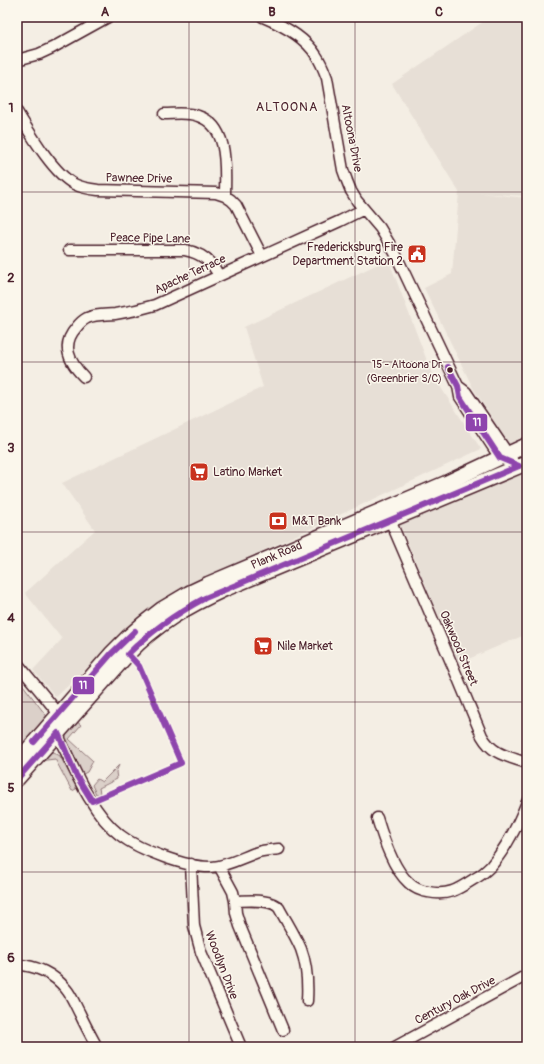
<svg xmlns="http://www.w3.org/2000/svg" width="544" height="1064" viewBox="0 0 544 1064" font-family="Pangolin,sans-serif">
<rect width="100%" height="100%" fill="#f4eee4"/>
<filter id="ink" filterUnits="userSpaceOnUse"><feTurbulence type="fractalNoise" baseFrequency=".025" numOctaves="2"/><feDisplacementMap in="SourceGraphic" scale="8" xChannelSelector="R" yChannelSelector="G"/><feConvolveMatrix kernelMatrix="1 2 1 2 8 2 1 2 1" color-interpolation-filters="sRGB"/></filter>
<g filter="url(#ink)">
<path fill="#e7dfd6" d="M490 17H527V196L479 193 527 198V434L509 444 473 388 424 288 452 274 459 192 392 84Z
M389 261 432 374 481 449 226 568 149 610 56 697 33 670 62 639 25 593 95 530 62 483 263 387 244 327 378 264Z
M520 475 527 478V634L459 663 400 525Z"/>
<path fill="#dbd0c9" stroke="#92787a" d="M17 677 48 718 17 750Z
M76 721 81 725 69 739 93 761 87 772 83 774 80 771 66 737 67 732Z
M53 752 60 756 76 786V789L72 791 55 759 39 761 46 754Z
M119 765 116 772 117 779 99 788 100 793 96 794 92 785 97 779 102 782Z"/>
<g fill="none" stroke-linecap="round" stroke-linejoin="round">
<defs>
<path id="minor" d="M263 17C282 25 305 37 316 55 321 62 324 70 327 78L343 170 347 181 351 191 357 201 380 228 395 253 458 386 460 397 500 458 523 467
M17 60 39 54 52 48 108 17
M17 112C30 133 53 173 74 184 82 188 89 189 98 190L216 193 225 196 231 200 236 205 262 256
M164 114C175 114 188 112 198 116 230 126 225 170 225 196
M69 250H185C201 253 212 261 219 276
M84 377C69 362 61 345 76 328 79 324 83 320 87 318 96 314 106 315 115 314 129 312 142 309 155 305L340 221 364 209
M458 386 466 392 508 454 512 459
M390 520 457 676 482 736C493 755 507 756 527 763
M17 663 59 714C59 720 57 726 58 732 58 738 63 746 66 752 78 779 96 817 120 835 139 850 188 868 212 867 228 866 243 857 258 852 265 850 272 850 279 849
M377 818C383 838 393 869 409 883 414 888 421 891 428 892 448 896 457 890 474 879 480 876 486 871 491 866 506 848 518 825 527 802
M191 864 194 926 201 952 241 1047
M219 866 233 892 235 901 236 913 240 926 283 1030
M235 901C247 901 271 898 279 908 286 921 295 935 301 949 307 965 308 984 307 1001
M17 965C36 965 54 974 66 989 72 996 75 1005 80 1014 85 1025 91 1036 97 1047
M395 1047 527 975"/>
<g id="highway">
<path id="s1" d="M17 762 111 654 128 637 144 623 162 609 189 593 208 584 446 483 527 445"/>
<path d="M17 779 128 654C156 624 188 606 225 589L527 463"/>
</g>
</defs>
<use href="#minor" stroke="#4a1f2b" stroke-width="13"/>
<use href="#highway" stroke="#4a1f2b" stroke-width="17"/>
<use href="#minor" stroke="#fbf7ec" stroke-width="10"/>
<use href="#highway" stroke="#fbf7ec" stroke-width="14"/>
<defs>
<path id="bus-1" d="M448 367 458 386 460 397 500 458 519 466
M34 742 111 654 135 631
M17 779 58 733 76 775 92 801 181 763 139 666 128 654C151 631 177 613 205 598L519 466"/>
</defs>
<use href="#bus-1" stroke="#fbf7ec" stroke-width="9"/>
<use href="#bus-1" stroke="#8e44ad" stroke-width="6"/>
</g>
</g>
<path fill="none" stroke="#4a1f2b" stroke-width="1" stroke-opacity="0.55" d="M189 17V1047M355 17V1047M17 192H527M17 362H527M17 532H527M17 702H527M17 872H527"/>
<defs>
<symbol id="civic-square" viewBox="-11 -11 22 22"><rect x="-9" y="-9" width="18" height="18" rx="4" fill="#c8321e" stroke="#fbf7ec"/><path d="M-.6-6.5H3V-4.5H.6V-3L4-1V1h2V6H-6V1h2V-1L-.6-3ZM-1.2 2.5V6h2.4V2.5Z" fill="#fff"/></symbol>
<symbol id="supermarket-square" viewBox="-11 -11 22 22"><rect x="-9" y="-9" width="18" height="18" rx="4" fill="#c8321e" stroke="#fbf7ec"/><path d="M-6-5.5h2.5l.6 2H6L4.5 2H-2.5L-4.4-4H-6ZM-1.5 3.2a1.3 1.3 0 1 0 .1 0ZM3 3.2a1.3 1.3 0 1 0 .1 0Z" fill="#fff"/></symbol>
<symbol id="bank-square" viewBox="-11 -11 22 22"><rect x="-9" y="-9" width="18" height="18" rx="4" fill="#c8321e" stroke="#fbf7ec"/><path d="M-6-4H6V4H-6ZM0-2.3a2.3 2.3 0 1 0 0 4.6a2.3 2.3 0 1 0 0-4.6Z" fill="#fff"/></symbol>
</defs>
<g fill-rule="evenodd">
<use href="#civic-square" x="406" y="243" width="22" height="22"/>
<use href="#supermarket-square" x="188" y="461" width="22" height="22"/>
<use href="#bank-square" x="267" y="510" width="22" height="22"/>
<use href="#supermarket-square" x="252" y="635" width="22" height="22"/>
</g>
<circle fill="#4a1f2b" stroke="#fbf7ec" stroke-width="1.5" cx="450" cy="370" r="3.5"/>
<g text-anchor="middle" stroke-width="3" stroke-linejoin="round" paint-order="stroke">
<g font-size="11" fill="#4a1f2b" stroke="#fbf7ec" text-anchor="end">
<text x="442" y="368">15 - Altoona Dr<tspan x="442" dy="14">(Greenbrier S/C)</tspan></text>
</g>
<g font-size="12" fill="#4a1f2b" stroke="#fbf7ec">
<text transform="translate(352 138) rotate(79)" y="4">Altoona Drive</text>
<text transform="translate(139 178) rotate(1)" y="4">Pawnee Drive</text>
<text transform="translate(150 238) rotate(1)" y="4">Peace Pipe Lane</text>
<text transform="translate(190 274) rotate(-25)" y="4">Apache Terrace</text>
<text dy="4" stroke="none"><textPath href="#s1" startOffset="338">Plank Road</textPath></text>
<text transform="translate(459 648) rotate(67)" y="4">Oakwood Street</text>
<text transform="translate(222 965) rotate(69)" y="4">Woodlyn Drive</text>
<text transform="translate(455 1000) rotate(-28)" y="4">Century Oak Drive</text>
</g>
<g font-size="12" fill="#4a1f2b" stroke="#fbf7ec" text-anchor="start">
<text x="403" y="251" text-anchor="end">Fredericksburg Fire<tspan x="403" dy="14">Department Station 2</tspan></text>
<text x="213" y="476">Latino Market</text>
<text x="292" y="525">M&amp;T Bank</text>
<text x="277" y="650">Nile Market</text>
</g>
<g font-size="13" letter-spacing="1" fill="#4a1f2b" stroke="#fbf7ec">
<text x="287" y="111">ALTOONA</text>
</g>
</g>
<g stroke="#fbf7ec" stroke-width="1.5">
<rect x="465" y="413" width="23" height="19" rx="4" fill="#8e44ad"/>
<rect x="72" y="676" width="23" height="19" rx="4" fill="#8e44ad"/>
</g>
<g font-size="11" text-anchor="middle" font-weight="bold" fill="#fff">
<text x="477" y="426">11</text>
<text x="83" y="689">11</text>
</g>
<rect width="544" height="1064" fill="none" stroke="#fbf7ec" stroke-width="44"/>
<rect x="22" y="22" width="500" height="1020" fill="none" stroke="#4a1f2b" stroke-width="1.5"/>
<g font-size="13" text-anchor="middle" font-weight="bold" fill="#4a1f2b">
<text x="105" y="16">A</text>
<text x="272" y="16">B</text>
<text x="439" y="16">C</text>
<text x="11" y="112">1</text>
<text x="11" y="282">2</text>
<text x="11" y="452">3</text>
<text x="11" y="622">4</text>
<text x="11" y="792">5</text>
<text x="11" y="962">6</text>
</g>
</svg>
